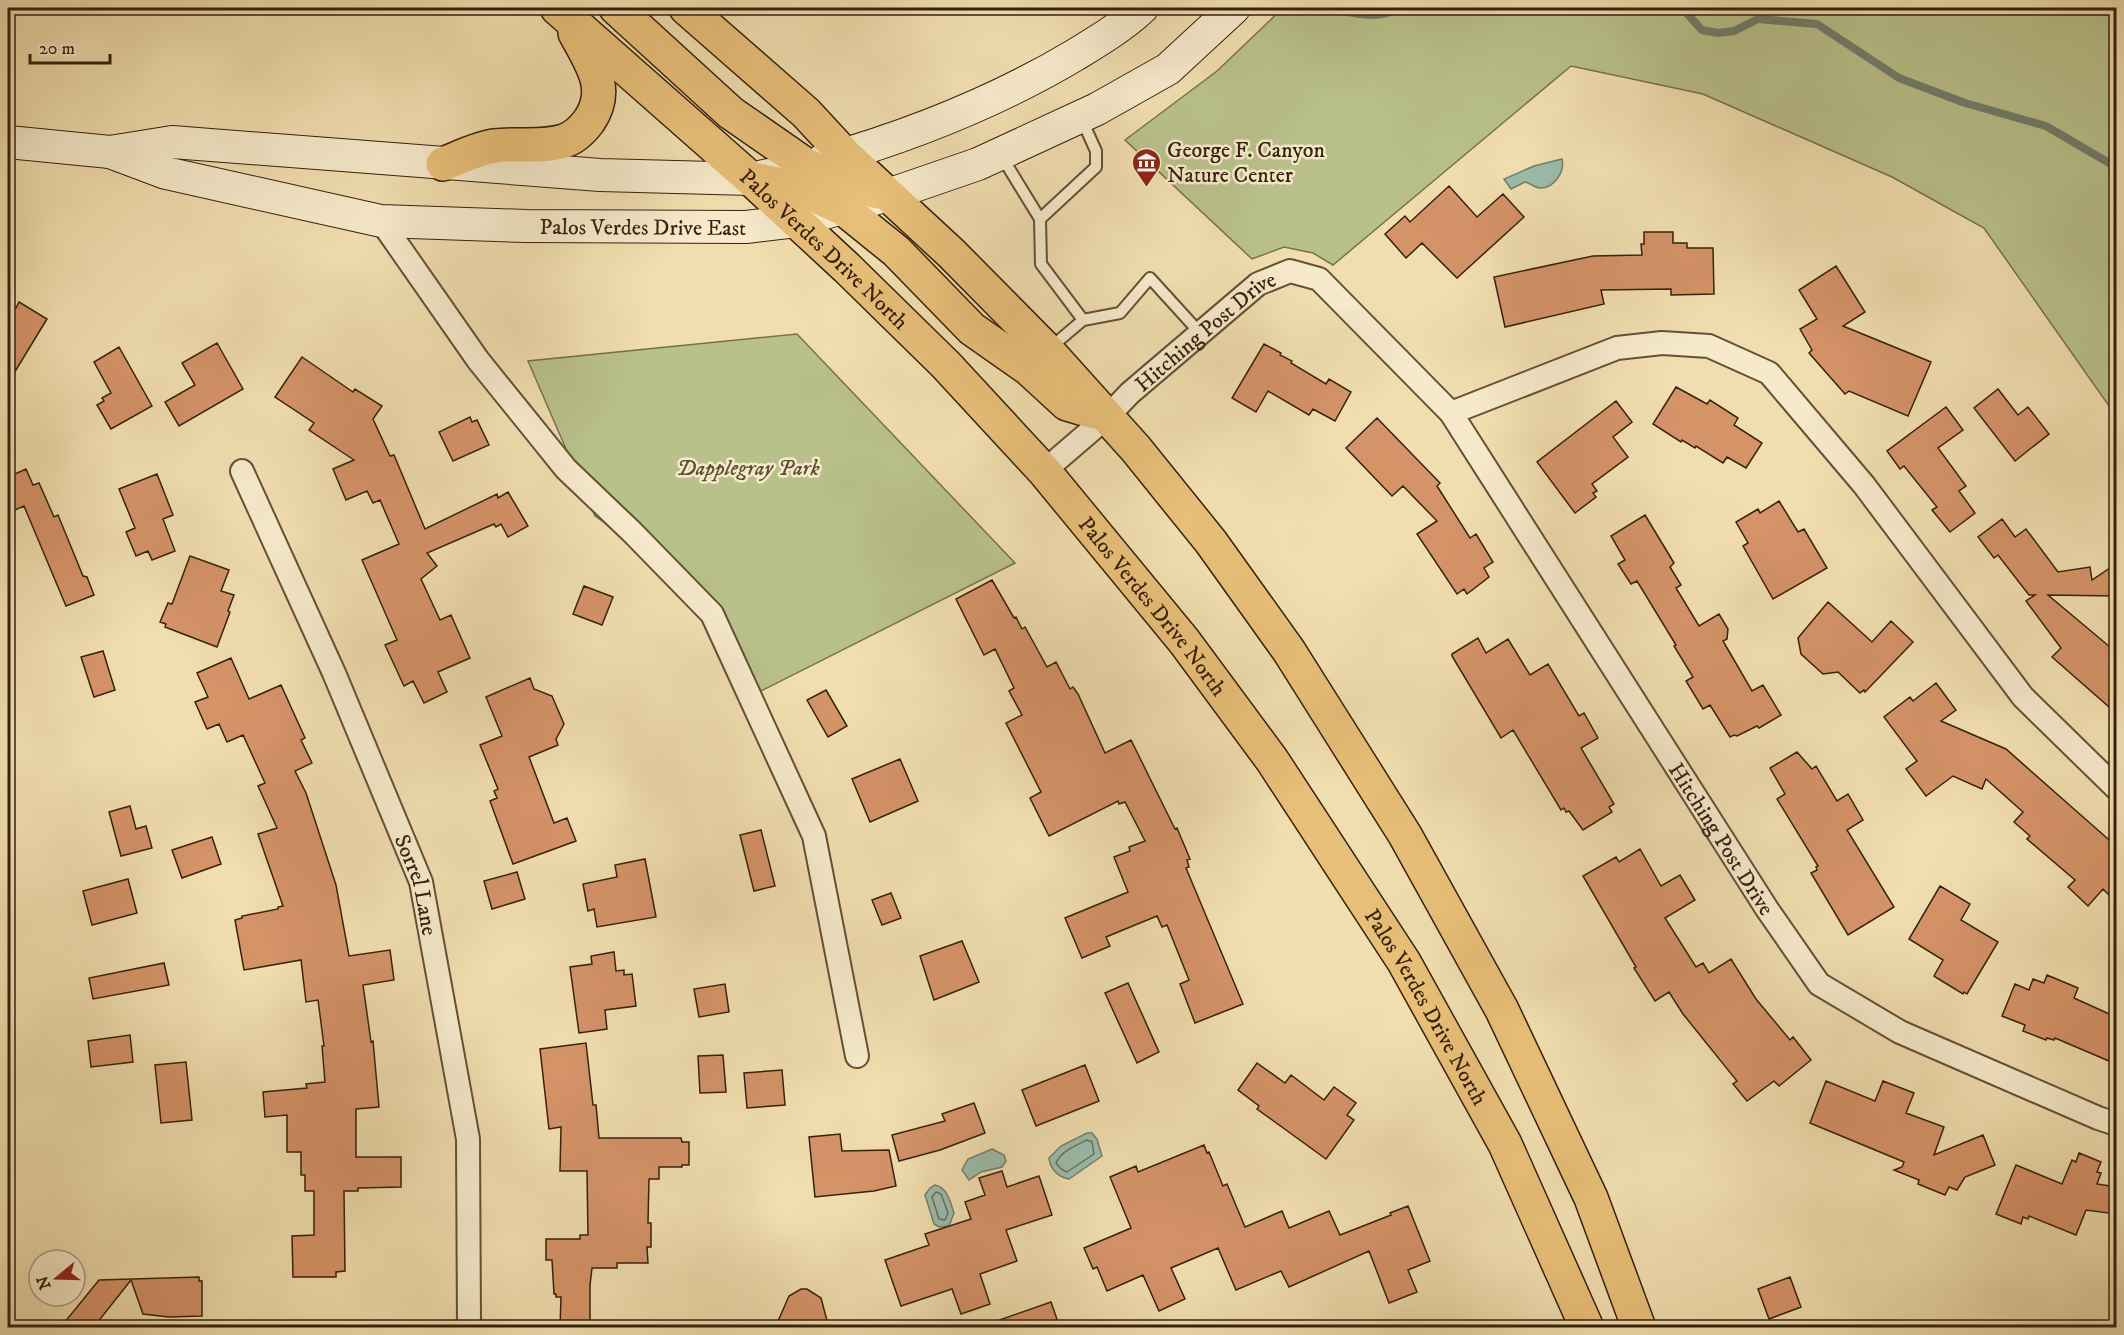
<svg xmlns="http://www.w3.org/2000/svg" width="2124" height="1335" viewBox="0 0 2124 1335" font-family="'IM FELL DW Pica',serif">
<rect width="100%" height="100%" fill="#f1deaf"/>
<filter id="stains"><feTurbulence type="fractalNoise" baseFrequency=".00333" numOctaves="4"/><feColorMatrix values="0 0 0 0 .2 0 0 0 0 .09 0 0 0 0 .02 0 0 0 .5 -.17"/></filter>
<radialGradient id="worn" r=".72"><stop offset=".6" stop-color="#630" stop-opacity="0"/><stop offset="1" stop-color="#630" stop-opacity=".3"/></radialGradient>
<path fill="#b9c18b" stroke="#77714c" stroke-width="1.5" d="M1283 8H2116V416L1984 228 1892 177 1703 94 1571 66 1333 265 1313 253 1284 247 1252 259 1125 140 1217 71Z
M797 334 1015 563 755 694 712 597 595 516 528 361Z"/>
<path fill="#9bbcab" stroke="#727e6c" stroke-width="1.5" d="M1562 159C1565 172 1554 189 1539 188 1534 187 1530 183 1525 182L1511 189 1504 179 1534 166Z
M1087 1133H1092L1097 1139 1102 1156 1069 1179C1058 1177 1050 1169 1049 1158L1061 1146Z
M992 1149 1004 1155 1006 1161 1002 1167 981 1172 969 1180 962 1170 968 1159Z
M935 1185C948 1188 950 1202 954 1213L949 1226 939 1227 934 1224 925 1195 930 1188Z"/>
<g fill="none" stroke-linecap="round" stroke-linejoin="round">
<path stroke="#686e5c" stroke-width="1.5" d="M1087 1140 1092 1142 1094 1154 1067 1172 1061 1169 1056 1163C1061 1151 1075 1146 1087 1140Z
M936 1192 941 1194 948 1213 945 1220 939 1219 932 1197Z"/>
<path stroke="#727e6c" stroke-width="8" d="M1682 8 1702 30 1718 33 1734 31 1758 19 1817 24 1899 78 1965 103 2046 126 2116 167
M1333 9C1355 13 1379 21 1398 8"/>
</g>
<path fill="#d59368" stroke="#35210d" stroke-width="1.5" d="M1449 186 1477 217 1503 194 1524 217 1457 278 1422 243 1406 258 1385 234 1405 216 1410 222Z
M1644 232H1673V243H1687V248H1713L1714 294 1671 295V289L1601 290 1604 304 1505 327 1494 277 1593 256 1642 255 1641 244H1644Z
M1836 266 1865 312 1843 326 1931 362 1908 416 1849 391 1845 394 1809 353 1812 350 1800 329 1817 319 1799 290Z
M19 302 47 319 8 383V303L16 308Z
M217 343 243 389 179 426 165 402 195 385 182 363Z
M1264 344 1281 353 1280 355 1292 361 1291 363 1326 384 1329 379 1351 392 1335 421 1313 409 1309 415 1268 391 1256 412 1232 398Z
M119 347 152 406 111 429 97 405 104 401 102 398 111 393 94 362Z
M302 357 353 392 355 389 382 406 373 419 390 456 394 455 425 529 497 494 498 498 508 492 528 526 508 537 501 524 496 527 494 524 427 553 437 566 421 579 440 620 451 615 470 658 438 672 447 692 424 703 413 681 404 686 385 645 397 640 362 560 399 544 380 500 373 503 367 491 346 500 333 469 354 460 309 430 314 423 275 397Z
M1676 387 1707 404 1710 400 1738 418 1734 425 1762 443 1746 468 1727 457 1723 463 1696 446 1695 448 1682 440 1681 442 1653 424Z
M1998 389 2018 415 2028 407 2049 434 2015 461 1974 408Z
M1616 401 1632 422 1613 437 1628 457 1592 484 1597 491 1593 493 1596 497 1575 513 1537 462Z
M1946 407 1963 430 1938 448 1966 486 1959 491 1975 513 1950 532 1932 510 1937 507 1904 466 1900 469 1887 451Z
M470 417 472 422 477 420 489 445 453 461 439 432Z
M1377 418 1440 483 1437 486 1470 538 1476 534 1493 562 1484 568 1489 577 1467 594 1464 589 1457 594 1417 534 1437 521 1403 486 1392 496 1346 448Z
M26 469 33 485 39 483 54 517 58 515 83 576 87 577 94 595 66 606 24 506 8 513V477Z
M157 474 173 515 163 519 175 551 152 560 148 551 136 556 126 532 135 528 119 489Z
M1779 501 1798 532 1804 529 1827 568 1773 599 1743 546 1748 543 1736 522 1758 509 1760 513Z
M1645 515 1674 563 1670 567 1681 585 1676 588 1699 626 1719 614 1728 629 1727 639 1723 641 1752 691 1763 685 1781 715 1759 728 1757 726 1737 736 1734 735 1730 737 1710 705 1703 709 1686 681 1693 677 1674 646 1676 645 1637 581 1631 584 1618 564 1625 560 1611 536Z
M2002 519 2015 537 2026 529 2058 572 2090 567 2092 580 2116 564V596L2048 595 2116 652V713L2052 657 2061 648 2026 601 2035 595H2029L1998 555 1994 558 1978 537Z
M190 556 229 570 221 591 234 595 228 611 230 612 217 647 165 627 166 624 160 622 168 603 172 604Z
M992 580 1014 618 1016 617 1022 629 1025 627 1047 667 1056 662 1070 689 1073 687 1078 694 1105 753 1131 740 1175 829 1177 828 1190 859 1187 860 1189 867 1186 868 1243 1004 1195 1023 1180 984 1189 980 1167 925 1162 927 1157 916 1106 937 1110 946 1082 958 1065 918 1128 892 1114 857 1130 851 1129 847 1145 841 1125 802 1119 804 1118 801 1049 836 1030 798 1041 792 1006 723 1022 715 1009 691 1014 688 995 649 984 655 956 599Z
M584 586 613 597 602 625 573 614Z
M1828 602 1872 642 1891 621 1913 642 1865 692 1864 690 1860 693 1838 672 1823 674 1801 654 1798 638Z
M1478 638 1486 653 1508 639 1530 675 1548 664 1579 716 1584 713 1598 738 1581 748 1614 804 1609 807 1612 812 1583 830 1569 811 1566 812 1564 808 1561 810 1513 730 1501 738 1452 656V654Z
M103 651 115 690 94 697 81 657Z
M231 658 249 699 281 685 305 738 301 740 312 763 295 771 306 793 336 885 349 956 390 950 394 980 363 985 371 1042 373 1041 379 1107 356 1109V1157H401V1187L358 1188V1191H344L345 1271 336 1272V1277H293L292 1236 314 1235V1191H305V1175H301V1152H287V1115L265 1117 263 1092 307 1088 306 1084 325 1082 322 1046H324L318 1000 306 1002 301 960 244 970 235 920 242 918V916L278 909V907L283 906 258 834 277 828 258 786 265 783 243 735 227 742 219 724 207 729 195 702 208 697 197 673Z
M530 678 534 689 552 696 564 724 556 739 558 745 529 757 554 823 567 818 576 841 513 864 490 801 497 798 494 791 498 789 480 745 502 736 486 697Z
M1936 683 1956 710 1941 721 2006 749 2116 846V902L2103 889 2088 906 2068 887 2075 880 2027 839 2030 836 2014 822 2023 812 1986 779 1982 789 1953 776 1926 796 1906 769 1917 761 1884 717 1910 697 1913 701Z
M826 690 847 726 828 737 807 700Z
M1797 752 1812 769 1816 766 1837 801 1848 794 1863 820 1847 830 1894 907 1848 935 1811 873 1817 870 1816 867 1818 866 1777 799 1785 794 1770 768Z
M900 759 918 801 870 822 852 779Z
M130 806 136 829 146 826 152 848 121 856 109 812Z
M761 830 775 886 754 891 740 835Z
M212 837 221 864 182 878 172 850Z
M1640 849 1661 886 1680 875 1695 900 1665 918 1696 967 1703 963 1709 973 1731 959 1756 999 1790 1040 1793 1037 1811 1060 1779 1086 1774 1081 1747 1101 1733 1084 1737 1081 1683 1014 1669 992 1655 1001 1634 968 1636 967 1583 876 1616 857 1619 862Z
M645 859 656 917 597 927 594 909 588 911 583 884 617 877 615 865Z
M517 872 525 899 492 909 484 881Z
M128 879 137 913 92 925 83 891Z
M1940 886 1970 904 1961 920 1998 942 1967 994 1964 992 1963 994 1937 978 1934 976 1943 960 1909 939Z
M891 893 901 918 882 925 872 900Z
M962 941 979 982 934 1000 920 956Z
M614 952 616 971 624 970V975L632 974 636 1006 605 1010 607 1029 579 1033 570 967 592 964 591 956Z
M164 963 169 985 93 999 89 978Z
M2047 975 2078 988 2074 998 2116 1017V1064L2055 1038 2054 1040 2047 1038 2046 1040 2023 1031 2025 1025 2002 1016 2015 984 2029 990 2033 979 2044 983Z
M1128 983 1159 1052 1137 1063 1105 993Z
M725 984 729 1012 699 1017 694 989Z
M130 1035 133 1062 91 1067 88 1041Z
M586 1043 593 1105H596L599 1138H681L682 1142H689V1165H682V1167H659V1179H649L648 1223H651V1247H647L648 1263H617V1268H592L590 1285V1328H560L561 1297H556V1294H554L552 1260H546V1239H580V1235H588L587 1171H560L561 1127 549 1129 540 1049Z
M723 1055 726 1092 700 1093 698 1056Z
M186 1062 192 1120 161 1123 155 1065Z
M1257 1063 1285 1083 1291 1075 1324 1100 1334 1087 1356 1103 1347 1115 1354 1120 1326 1159 1257 1109 1259 1106 1238 1090Z
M1085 1065 1099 1101 1036 1126 1022 1090Z
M782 1070 785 1105 747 1108 744 1073Z
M1826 1081 1875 1101 1883 1081 1914 1093 1906 1113 1944 1127 1934 1155 1983 1135 1995 1165 1965 1177 1957 1190 1949 1187 1945 1195 1918 1184 1919 1180 1894 1170 1902 1167 1904 1162 1810 1123Z
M974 1103 985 1133 940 1150 899 1161 892 1135 945 1121 942 1114Z
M840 1134 842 1151 889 1150 896 1186 874 1191 815 1197 809 1137Z
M1204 1145 1207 1153 1209 1152 1223 1186 1227 1184 1245 1227 1282 1211 1289 1228 1329 1211 1340 1235 1391 1215 1390 1213 1408 1206 1430 1261 1408 1270 1417 1292 1389 1303 1369 1251 1289 1287 1281 1271 1236 1290 1218 1248 1171 1268 1185 1299 1159 1311 1143 1275 1107 1291 1097 1267 1093 1269 1084 1248 1131 1228 1110 1177 1136 1166 1138 1172Z
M2079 1153 2101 1162 2097 1172 2101 1173 2097 1184 2116 1187V1214L2086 1210 2076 1235 2029 1216 2028 1219 2023 1217 2021 1224 1996 1214 2016 1165 2062 1184 2072 1160 2076 1162Z
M1002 1171 1007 1187 1039 1176 1052 1215 1006 1230 1017 1261 980 1274 990 1304 961 1314 952 1289 901 1306 885 1260 929 1245 925 1234 971 1219 965 1202 985 1195 979 1178Z
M199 1277V1281H202V1316L169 1317 143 1314 131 1280 93 1328H60L99 1280Z
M1790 1277 1801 1307 1769 1319 1758 1289Z
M801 1289H807L821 1298 829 1328H775L789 1296Z
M1051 1302 1060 1328H988V1324Z"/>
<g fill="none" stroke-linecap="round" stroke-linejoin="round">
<defs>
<path id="service" d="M1002 157 1040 219 1096 167V151L1082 120
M1040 219 1041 264 1083 320
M1050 348 1083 320 1120 313 1150 278 1200 333"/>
<g id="minor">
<path d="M381 221 478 360 566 469 632 532 712 614 814 836 857 1056"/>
<path id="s1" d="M242 471 334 673 421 882 468 1139 469 1328"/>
<path id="s2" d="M1044 471 1108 416 1130 393 1258 284 1290 271 1319 279 1451 413"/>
<path id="s3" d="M2116 788 2023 697 1864 485 1769 373 1709 346 1662 343 1617 348 1451 413 1767 909 1819 984 1900 1032 2098 1118 2116 1124"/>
</g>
<g id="secondary">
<path d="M8 142 110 152 172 142 600 175 751 179 768 175"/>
<path id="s4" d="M110 152 166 173 381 221 526 226 746 227 796 221 888 195 978 164 1097 109 1168 69 1234 8"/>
<path d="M822 161C910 136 996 102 1075 55 1098 41 1123 26 1142 8"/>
</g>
<g id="primary">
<path id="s5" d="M557 8 751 179 847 268 946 365 1044 471 1184 641 1272 760 1404 962 1505 1144 1587 1328"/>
<path d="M616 8 731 113 806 165 853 186 878 192"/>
<path d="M686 8 806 113 844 154 951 253 1047 350 1136 449 1211 542 1289 651 1405 835 1502 1010 1591 1198 1639 1328"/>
<path d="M443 164C459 158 478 148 495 146 518 143 542 148 564 141 574 138 583 129 589 121 611 89 591 63 575 33"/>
<path d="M751 179 798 188 844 209 896 251 972 329 1029 369 1067 404 1094 412"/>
</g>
</defs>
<use href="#service" stroke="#645036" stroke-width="14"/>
<use href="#minor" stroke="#645036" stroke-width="26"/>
<use href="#secondary" stroke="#35210d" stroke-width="34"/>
<use href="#primary" stroke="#35210d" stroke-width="36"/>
<use href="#service" stroke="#f6eacb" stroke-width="10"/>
<use href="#minor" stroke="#f6eacb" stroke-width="22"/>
<use href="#secondary" stroke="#f6eacb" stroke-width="32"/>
<use href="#primary" stroke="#e8bf78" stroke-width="33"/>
</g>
<defs>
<symbol id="museum-pin" viewBox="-11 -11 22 30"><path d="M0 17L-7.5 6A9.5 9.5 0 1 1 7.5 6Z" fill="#8f2418" stroke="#f6eacb"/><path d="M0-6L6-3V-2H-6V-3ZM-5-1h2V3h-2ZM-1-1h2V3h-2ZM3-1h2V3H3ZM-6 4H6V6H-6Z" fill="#fff"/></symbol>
</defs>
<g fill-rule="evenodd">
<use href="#museum-pin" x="1130" y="146" width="33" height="45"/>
</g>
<g text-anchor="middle" stroke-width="5" stroke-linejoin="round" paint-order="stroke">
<g font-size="22" fill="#35210d" stroke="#f6eacb" text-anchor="start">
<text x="1167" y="157">George F. Canyon<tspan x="1167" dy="25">Nature Center</tspan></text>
</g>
<g font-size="22" fill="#35210d" stroke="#f6eacb">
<text dy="8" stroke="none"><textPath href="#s4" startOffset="542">Palos Verdes Drive East</textPath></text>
<text dy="8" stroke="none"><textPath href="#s5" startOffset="360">Palos Verdes Drive North</textPath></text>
<text dy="8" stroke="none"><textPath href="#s2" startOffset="214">Hitching Post Drive</textPath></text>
<text dy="8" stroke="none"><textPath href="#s5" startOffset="846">Palos Verdes Drive North</textPath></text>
<text dy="8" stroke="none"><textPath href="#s3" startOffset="1383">Hitching Post Drive</textPath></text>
<text dy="8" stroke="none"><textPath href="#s1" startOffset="450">Sorrel Lane</textPath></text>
<text dy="8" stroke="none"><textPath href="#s5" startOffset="1332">Palos Verdes Drive North</textPath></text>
</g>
<g font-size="22" font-style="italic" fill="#5d5133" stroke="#f6eacb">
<text x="748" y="475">Dapplegray Park</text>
</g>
</g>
<rect width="2124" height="1335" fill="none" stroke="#f1deaf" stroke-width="30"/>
<rect x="9" y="9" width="2106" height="1317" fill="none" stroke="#35210d" stroke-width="3"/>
<rect x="15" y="15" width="2094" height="1305" fill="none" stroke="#35210d" stroke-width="1.5"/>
<g transform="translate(57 1278) rotate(251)"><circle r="28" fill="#f6eacb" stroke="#a99a7f" stroke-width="1.5"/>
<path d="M0-4.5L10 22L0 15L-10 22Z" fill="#8f2418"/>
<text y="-9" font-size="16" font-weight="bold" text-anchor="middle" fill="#35210d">N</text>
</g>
<path d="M30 54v9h80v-9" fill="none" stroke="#35210d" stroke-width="3"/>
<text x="39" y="54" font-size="18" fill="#35210d" stroke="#f6eacb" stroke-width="4.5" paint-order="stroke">20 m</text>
<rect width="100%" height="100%" filter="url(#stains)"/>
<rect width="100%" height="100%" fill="url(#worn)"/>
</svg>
